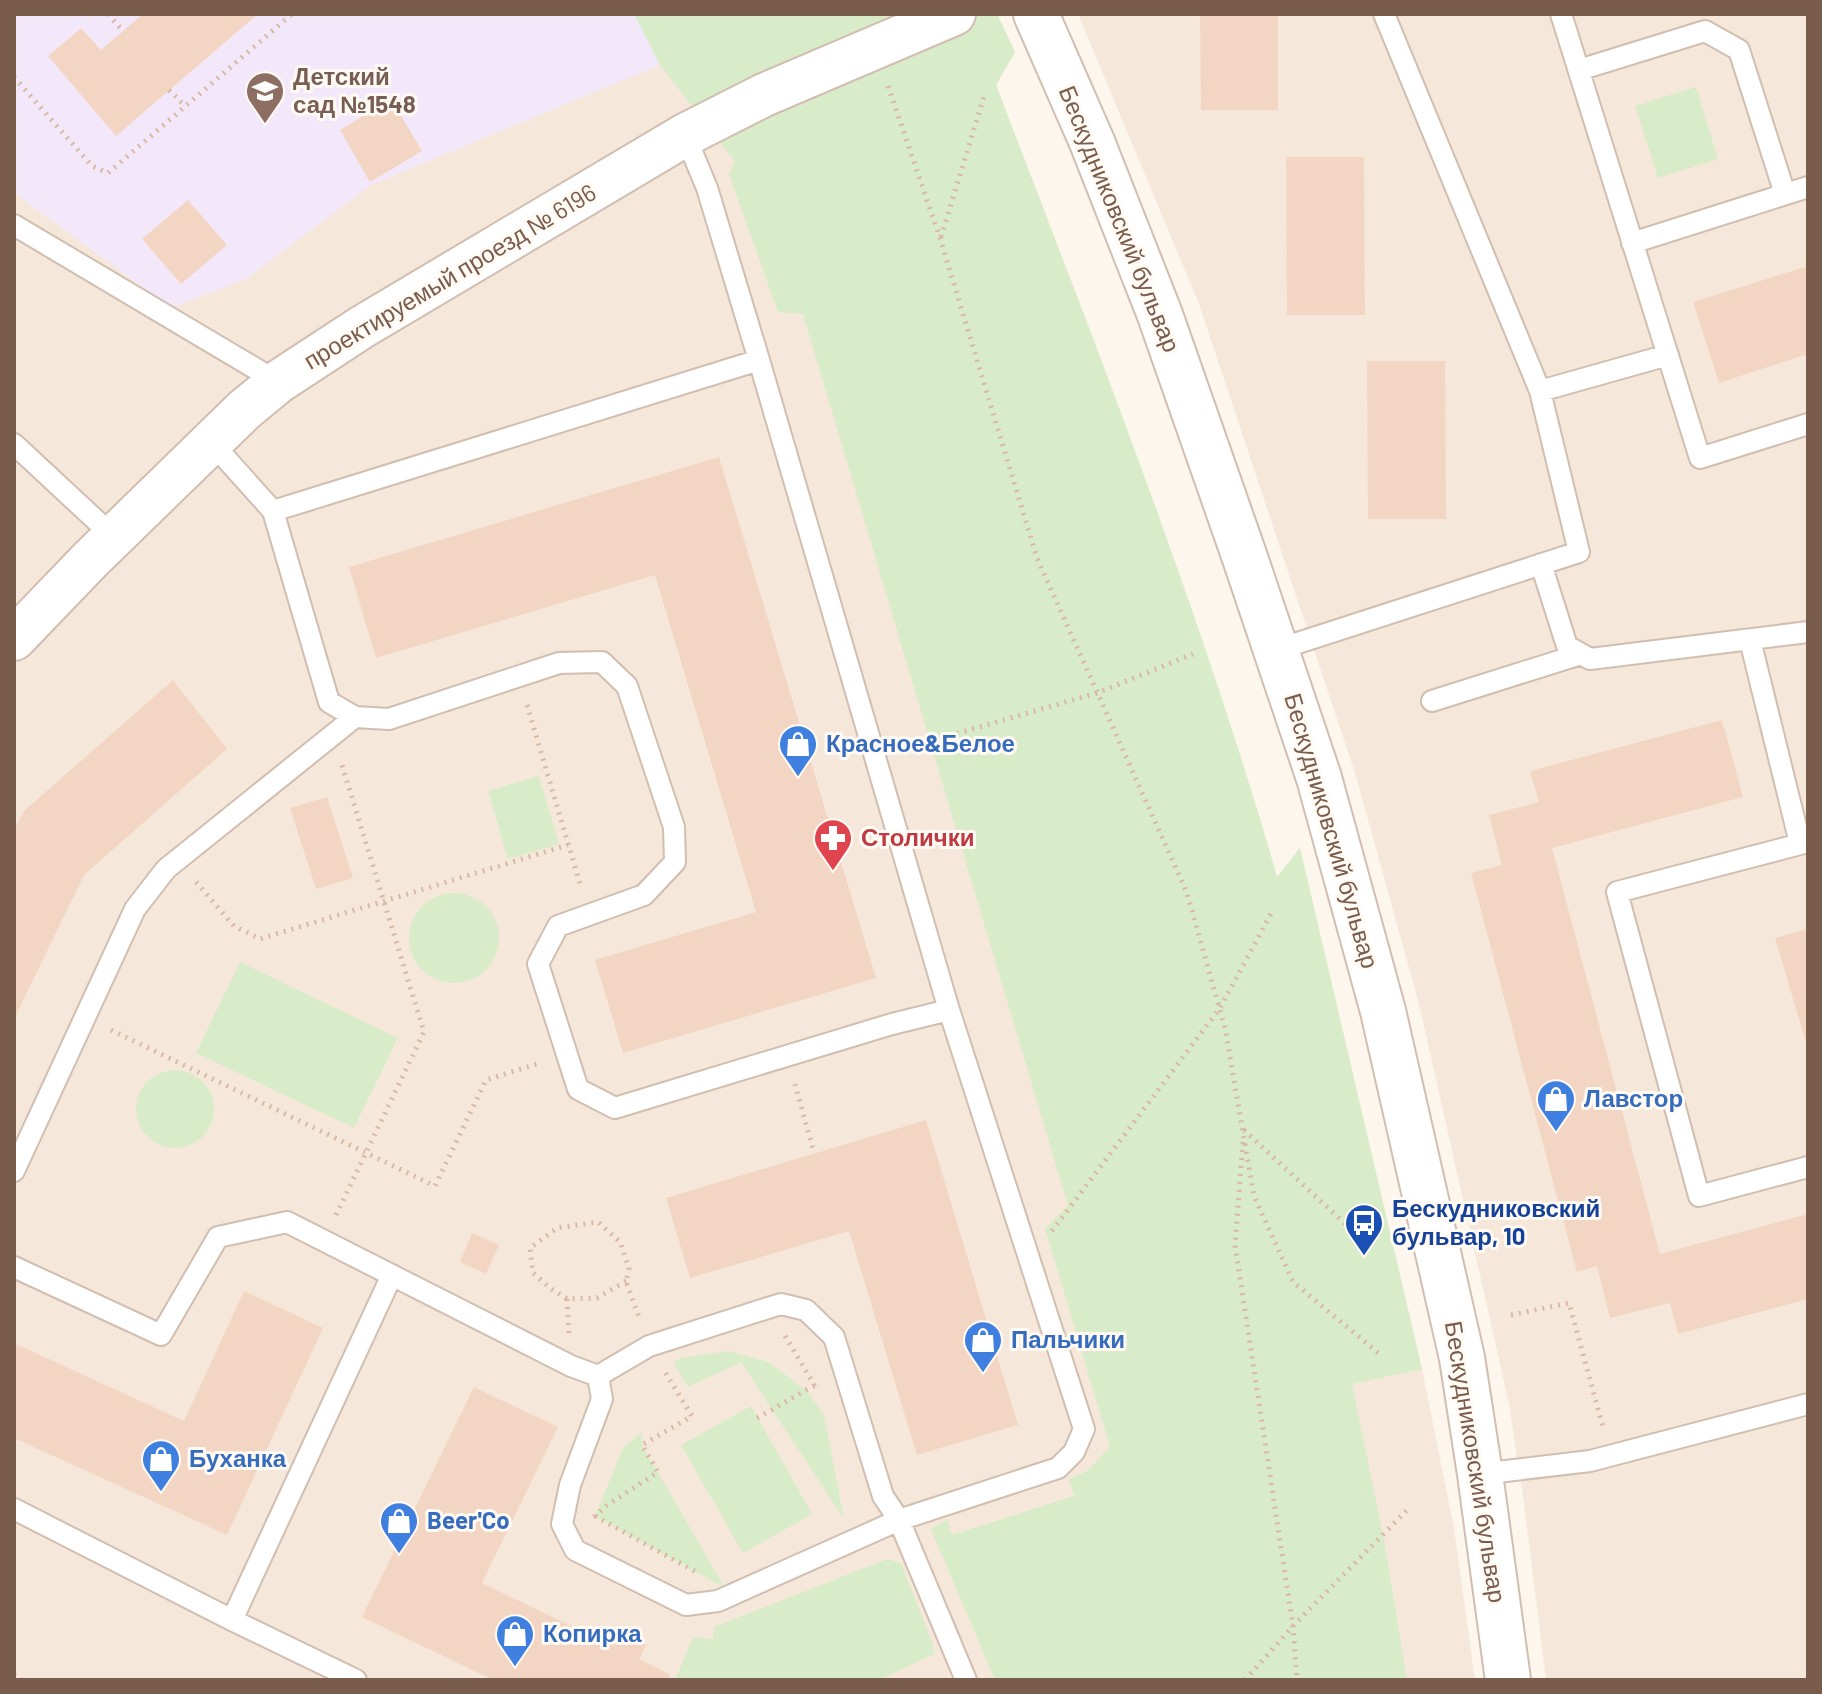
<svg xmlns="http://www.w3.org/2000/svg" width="1822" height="1694" viewBox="0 0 1822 1694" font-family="Barlow,sans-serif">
<rect width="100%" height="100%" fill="#fdf6ec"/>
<path fill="#f5e8da" d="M14 14H997L1015 52 996 85 1095 343 1180 576 1257 808 1277 877 1300 848 1422 1369 1454 1528 1475 1680H14Z
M1078 14H1808V1680H1546L1524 1504 1509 1404 1419 1004 1355 773 1199 304Z"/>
<path fill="#f3e8fa" d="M14 14H634L660 65 371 185 246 279 171 308 14 193Z"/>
<path fill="#d8ecc9" d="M634 14H997L1015 52 996 85C1096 347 1200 608 1277 877L1300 848 1422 1369 1352 1384 1383 1534 1407 1680H995L931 1529 947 1520 952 1535 1074 1496 1069 1479 1087 1471 1110 1447 1045 1228 1068 1206 803 314 778 312 729 174 735 162 660 65Z
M1696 87 1718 159 1658 178 1635 106Z
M539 776 559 844 508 859 488 791Z
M409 938a45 45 0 1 1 90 0a45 45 0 1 1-90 0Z
M240 962 398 1038 354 1128 196 1053Z
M136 1109a39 39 0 1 1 78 0a39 39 0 1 1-78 0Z
M728 1351 768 1362 806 1390 824 1415 844 1519 741 1362 688 1387 673 1362 681 1358Z
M751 1406 812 1514 743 1553 681 1445Z
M642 1432V1445L725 1588 595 1516 623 1448Z
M887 1559 901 1563 933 1644 934 1654 879 1680H675L693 1637 713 1639 714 1627Z"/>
<path fill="#f3d5c3" d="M143 14H258L116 136 48 56 81 28 101 50Z
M1200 14H1278V110H1201Z
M391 99 422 151 370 182 340 130Z
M1286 157H1364L1365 315H1287Z
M188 200 227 245 181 284 142 239Z
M1808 266V354L1719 383 1693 302Z
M1367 361H1445L1446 519H1368Z
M719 457 876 978 623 1053 595 960 756 912 655 575 376 658 349 567Z
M173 680 227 749 84 875 14 1019V830L24 811Z
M1722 720 1743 797 1552 848 1660 1254 1808 1214V1299L1678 1334 1670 1303 1610 1318 1597 1266 1577 1272 1471 873 1502 865 1489 815 1539 802 1530 771Z
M327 797 353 878 316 889 290 808Z
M1808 929V1046H1807L1775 938Z
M926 1120 1018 1425 917 1455 849 1231 690 1278 666 1198Z
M472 1233 499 1245 486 1274 460 1262Z
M244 1291 323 1328 227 1535 14 1438V1343L184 1421Z
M474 1387 558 1427 482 1583 600 1640 607 1626 646 1645 639 1659 671 1675 668 1680H493L362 1617Z"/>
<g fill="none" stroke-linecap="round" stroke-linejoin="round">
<defs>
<path id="service" d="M1561 14 1700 458 1808 424
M1579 70 1705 31 1739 50 1785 194
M685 135 707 188 759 360
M14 225 278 382
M1632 243 1808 187
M1540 391 1668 355
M211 442 273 511 759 360 949 1010 1084 1429 1074 1452 1058 1468 899 1520 966 1680
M14 444 114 537
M273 511 329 702 355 717 389 719 559 663 602 662 627 686 674 827 675 862 644 895 558 926 538 964 578 1089 615 1108 892 1024 949 1010
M1541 564 1567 646 1590 659 1808 632
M1750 640 1800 843
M1276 650 1579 552 1540 391 1384 14
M1432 701 1581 654
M1808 842 1617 892 1699 1196 1808 1167
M14 1171 135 909 166 869 355 717
M14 1267 161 1335 218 1237 287 1222 571 1366 598 1376 649 1346 768 1308 781 1304 806 1310 834 1337 883 1496 899 1520 718 1601 686 1605 575 1550 562 1524 570 1485 602 1399 598 1376
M1480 1474 1590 1461 1808 1404
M14 1509 232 1620 356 1680
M232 1620 392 1275"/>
<path id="minor" d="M14 639 90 560 244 410 278 382 362 327 685 135 764 95 954 14"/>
<path id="tertiary" d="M1036 14 1092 142 1160 315 1245 558 1319 778 1383 1011 1462 1358 1480 1474 1508 1680"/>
</defs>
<use href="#service" stroke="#d1beb0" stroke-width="24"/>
<use href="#minor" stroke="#d1beb0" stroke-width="46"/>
<use href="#tertiary" stroke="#d1beb0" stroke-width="48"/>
<path stroke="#d9b8a5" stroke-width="5" stroke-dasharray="2 6" stroke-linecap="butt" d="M108 14 123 31
M14 15 16 14
M14 77 92 166 108 173 292 14
M888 86 940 238 1037 558 1187 893 1225 1028 1254 1196 1293 1282 1382 1356
M169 90 185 106
M941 237 985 93
M527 705 581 887
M903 749 1097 693 1193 654
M196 882 234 926 260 939 568 845
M111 1030 435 1186 486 1080 540 1063
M795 1084 814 1153
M1244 1130 1353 1231
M1243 1142 1235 1245 1293 1626 1297 1680
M336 1215 424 1032 342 765
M1052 1231 1220 1008 1273 910
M626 1281 597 1298 567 1299 550 1288 533 1273 530 1248 557 1228 598 1222 620 1242 629 1268 626 1281 640 1320
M567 1299 569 1334
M1511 1315 1569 1303 1603 1427
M785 1336 815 1386
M757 1418 819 1383
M595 1516 696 1572
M594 1517 606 1506 658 1472 642 1445 692 1416 665 1372
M14 1675 22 1680
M1245 1680 1293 1626 1410 1507"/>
<use href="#service" stroke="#fff" stroke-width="20"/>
<use href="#minor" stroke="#fff" stroke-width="42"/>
<use href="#tertiary" stroke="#fff" stroke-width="44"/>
</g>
<defs>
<symbol id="school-pin" viewBox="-11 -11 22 30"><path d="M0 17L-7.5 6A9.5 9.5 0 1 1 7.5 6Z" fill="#8d6e63" stroke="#fffaf3"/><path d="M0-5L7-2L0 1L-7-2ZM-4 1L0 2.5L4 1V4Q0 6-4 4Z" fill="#fff"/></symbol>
<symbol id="shop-pin" viewBox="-11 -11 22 30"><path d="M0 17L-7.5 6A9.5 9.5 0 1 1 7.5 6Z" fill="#3f7fe0" stroke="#fffaf3"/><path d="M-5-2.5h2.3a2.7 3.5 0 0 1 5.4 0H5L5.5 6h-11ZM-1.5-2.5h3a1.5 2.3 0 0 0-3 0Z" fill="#fff"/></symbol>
<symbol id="pharmacy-pin" viewBox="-11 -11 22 30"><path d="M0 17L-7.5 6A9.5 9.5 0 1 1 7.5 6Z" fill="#e0444e" stroke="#fffaf3"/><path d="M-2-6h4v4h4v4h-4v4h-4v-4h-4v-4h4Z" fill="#fff"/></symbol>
<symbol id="bus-pin" viewBox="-11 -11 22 30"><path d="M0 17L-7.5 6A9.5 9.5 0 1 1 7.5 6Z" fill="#1a4fb4" stroke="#fffaf3"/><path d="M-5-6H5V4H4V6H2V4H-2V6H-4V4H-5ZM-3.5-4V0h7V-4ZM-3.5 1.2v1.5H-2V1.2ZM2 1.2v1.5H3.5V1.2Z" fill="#fff"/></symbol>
</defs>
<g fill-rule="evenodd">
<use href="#school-pin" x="243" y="69" width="44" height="60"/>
<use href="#shop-pin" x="776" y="722" width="44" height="60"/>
<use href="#pharmacy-pin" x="811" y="816" width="44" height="60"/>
<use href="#shop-pin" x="1534" y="1077" width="44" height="60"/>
<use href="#bus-pin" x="1342" y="1201" width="44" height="60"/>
<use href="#shop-pin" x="961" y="1318" width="44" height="60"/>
<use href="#shop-pin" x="139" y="1437" width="44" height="60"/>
<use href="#shop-pin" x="377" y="1499" width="44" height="60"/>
<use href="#shop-pin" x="493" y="1612" width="44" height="60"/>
</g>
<g text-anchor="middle" stroke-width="6" stroke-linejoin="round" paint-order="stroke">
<g font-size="24" font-weight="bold" fill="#785e54" stroke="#fffaf3" text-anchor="start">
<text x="293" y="85">Детский<tspan x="293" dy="28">сад №1548</tspan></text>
</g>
<g font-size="24" fill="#7a5c4d" stroke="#fffaf3">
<text transform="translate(1119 219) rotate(68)" y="8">Бескудниковский бульвар</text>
<text transform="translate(450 277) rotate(-31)" y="8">проектируемый проезд № 6196</text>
<text transform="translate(1331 831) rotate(74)" y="8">Бескудниковский бульвар</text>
<text transform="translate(1475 1462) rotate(81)" y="8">Бескудниковский бульвар</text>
</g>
<g font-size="24" font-weight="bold" fill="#366cbe" stroke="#fffaf3" text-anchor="start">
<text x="826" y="752">Красное&amp;Белое</text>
<text x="1584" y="1107">Лавстор</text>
<text x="1011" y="1348">Пальчики</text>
<text x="189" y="1467">Буханка</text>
<text x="427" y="1529">Beer'Co</text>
<text x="543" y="1642">Копирка</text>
</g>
<g font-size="24" font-weight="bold" fill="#be3a42" stroke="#fffaf3" text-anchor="start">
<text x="861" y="846">Столички</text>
</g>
<g font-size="24" font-weight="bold" fill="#164399" stroke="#fffaf3" text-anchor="start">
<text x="1392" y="1217">Бескудниковский<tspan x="1392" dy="28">бульвар, 10</tspan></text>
</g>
</g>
<rect width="1822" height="1694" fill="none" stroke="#7a5c4d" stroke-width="32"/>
</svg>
